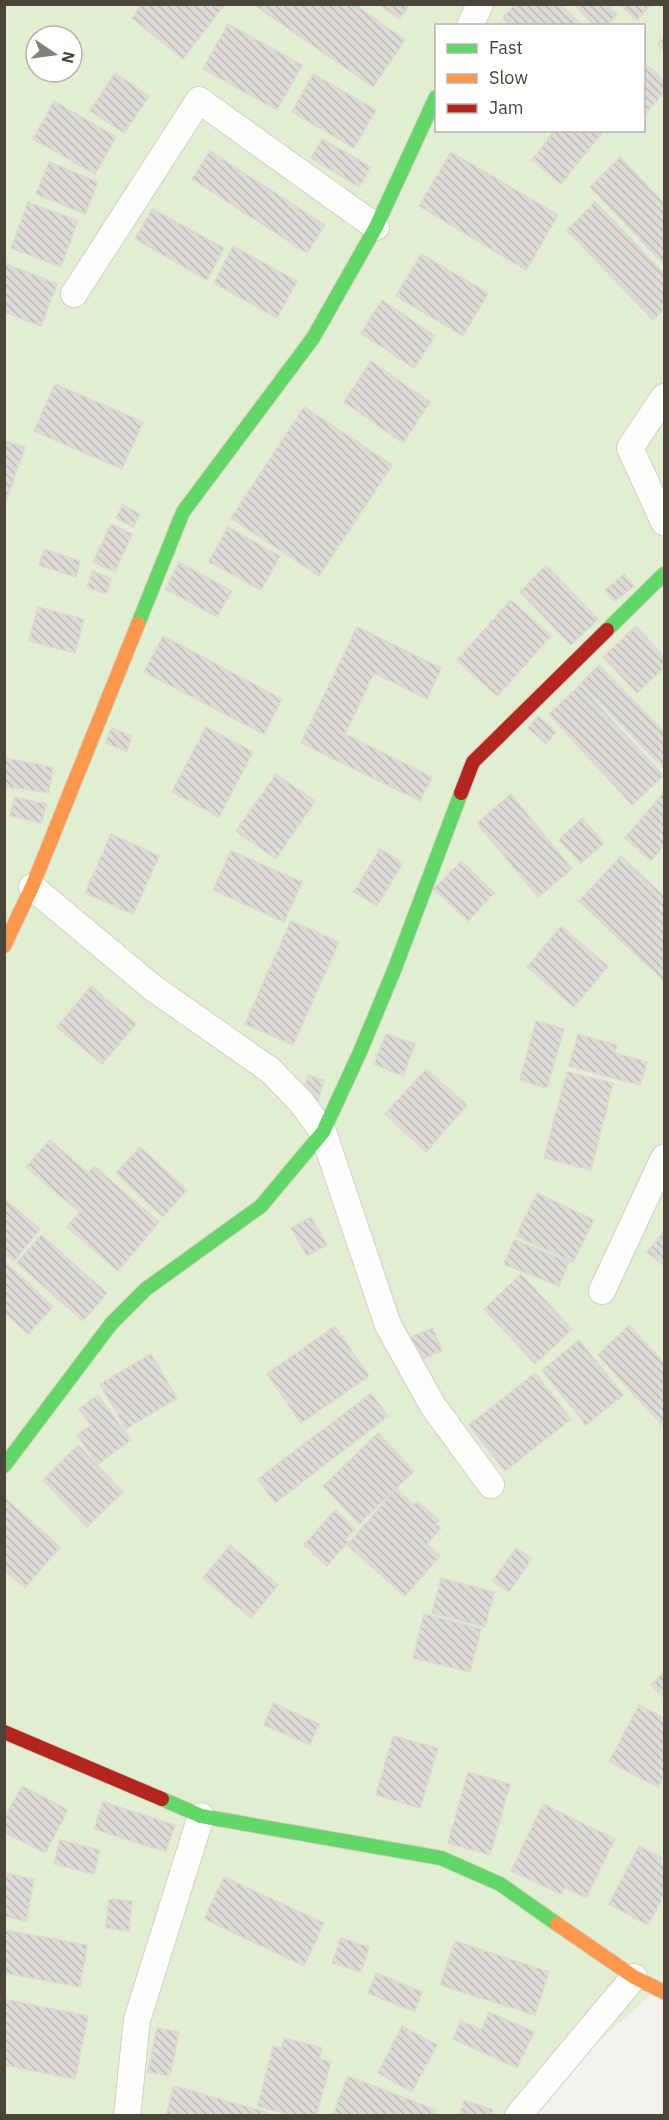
<svg xmlns="http://www.w3.org/2000/svg" width="669" height="2120" viewBox="0 0 669 2120" font-family="'IBM Plex Sans',sans-serif">
<defs>
<pattern id="building-back-hatch" width="6" height="6" patternUnits="userSpaceOnUse" patternTransform="scale(1.5)"><rect width="6" height="6" fill="#dedbd6"/><path d="M-1 5l2 2M0 0l6 6M5-1l2 2" fill="none" stroke="#c0bdb8"/></pattern>
</defs>
<rect width="100%" height="100%" fill="#f4f2ee"/>
<path fill="#e1eecf" fill-rule="evenodd" d="M5 5H664V1982L519 2115 5 2116ZM436 26H644V130H436ZM36 36H72V72H36Z"/>
<path fill="url(#building-back-hatch)" stroke="#dcd9d4" stroke-width="1.5" d="M142 4H225L183 59 132 18Z
M253 4H354L405 40 373 87Z
M379 4H410L399 19Z
M515 4H560L583 26H512L503 18Z
M573 4H606L617 15 606 26H595Z
M620 4H651L637 20Z
M228 24 302 65 277 110 203 69Z
M664 37V51L658 44Z
M647 65 664 80V92L644 116V70Z
M115 73 149 96 124 133 90 111Z
M313 74 376 110 354 148 292 112Z
M54 101 116 137 95 174 33 139Z
M555 130H604L561 184 532 160Z
M322 139 371 167 359 187 311 158Z
M210 151 325 225 307 253 192 179Z
M451 152 558 215 526 270 419 206Z
M620 157 664 203V264L590 187Z
M49 162 98 182 85 214 36 194Z
M28 202 78 221 61 267 11 248Z
M595 202 664 274V309L653 320 567 230Z
M152 209 224 248 207 280 135 239Z
M233 246 297 281 277 318 214 283Z
M421 254 488 293 463 336 396 296Z
M4 263 57 284 41 326 4 312Z
M382 300 435 336 414 368 361 333Z
M371 361 430 402 403 443 344 402Z
M55 384 143 422 122 469 34 431Z
M304 407 392 465 319 576 231 518Z
M4 441 25 447 4 507Z
M123 505 140 514 133 527 116 518Z
M111 524 132 534 115 572 93 562Z
M228 527 280 556 261 590 209 562Z
M44 549 80 561 76 577 39 565Z
M179 562 232 591 217 617 165 589Z
M546 565 598 619 571 645 520 592Z
M93 571 111 579 106 594 87 587Z
M624 574 634 586 615 601 605 590Z
M511 600 551 636 497 696 457 660Z
M38 607 84 619 75 653 29 641Z
M636 626 664 657V668L637 693 603 657Z
M357 627 441 668 427 699 374 673 345 734 432 777 420 801 301 743Z
M163 636 282 699 264 734 144 672Z
M599 665 664 732V768L581 683Z
M580 685 663 776 632 805 549 714Z
M538 716 556 732 546 744 528 728Z
M206 727 253 752 219 817 172 792Z
M111 728 132 736 127 751 106 743Z
M5 758 53 767 49 793 4 786Z
M276 774 315 801 276 859 236 831Z
M664 792V845L651 861 625 838Z
M511 794 572 869 538 897 477 823Z
M15 797 46 804 42 823 10 816Z
M582 818 604 843 581 863 559 840Z
M111 834 159 856 133 914 85 893Z
M380 849 403 863 377 906 354 892Z
M231 851 302 882 284 922 213 890Z
M621 856 664 896V981L579 901Z
M461 861 494 893 468 921 434 889Z
M291 921 339 942 293 1045 245 1024Z
M561 926 608 966 574 1007 527 967Z
M91 986 136 1024 102 1064 57 1027Z
M536 1021 564 1029 547 1088 520 1080Z
M386 1034 415 1044 403 1076 374 1064Z
M578 1034 617 1045 615 1053 647 1062 640 1085 569 1066Z
M426 1069 467 1105 426 1152 385 1114Z
M567 1072 613 1083 591 1170 544 1158Z
M308 1075 324 1080 318 1101 301 1097Z
M50 1140 88 1173 94 1166 159 1222 118 1271 67 1227 79 1212 26 1167Z
M140 1147 187 1190 163 1217 116 1173Z
M537 1193 594 1220 573 1262 516 1236Z
M4 1199 40 1229 14 1261 4 1253Z
M311 1217 327 1245 307 1256 291 1228Z
M664 1231V1266L647 1252Z
M41 1235 107 1293 83 1321 17 1263Z
M514 1240 569 1262 559 1286 504 1264Z
M4 1261 53 1307 28 1334 4 1312Z
M521 1274 572 1329 535 1364 484 1309Z
M629 1325 664 1363V1427L598 1355Z
M335 1326 369 1376 301 1423 267 1374Z
M433 1328 442 1351 417 1361 408 1338Z
M579 1340 623 1395 586 1425 542 1370Z
M151 1354 177 1398 126 1429 100 1384Z
M535 1373 571 1419 505 1471 469 1425Z
M371 1393 388 1416 275 1503 258 1479Z
M98 1395 131 1440 98 1464 77 1435 91 1425 79 1409Z
M378 1433 414 1471 359 1524 323 1486Z
M78 1445 123 1492 87 1527 43 1480Z
M396 1489 414 1505 417 1501 439 1520 435 1524 441 1528 427 1544 440 1556 405 1596 347 1545Z
M5 1498 60 1547 25 1588 4 1570Z
M335 1510 355 1529 345 1540 348 1542 327 1566 304 1545Z
M230 1545 278 1585 251 1618 203 1578Z
M516 1548 532 1559 509 1592 492 1581Z
M441 1578 494 1592 485 1627 432 1613Z
M424 1614 481 1629 470 1672 413 1658Z
M664 1671V1698L651 1685Z
M273 1703 319 1724 310 1745 264 1725Z
M639 1705 664 1718V1776L658 1787 609 1762Z
M393 1736 438 1748 420 1808 376 1795Z
M468 1772 510 1784 490 1855 448 1843Z
M22 1786 68 1810 45 1853 4 1832V1819Z
M103 1802 175 1825 166 1852 94 1829Z
M543 1804 615 1839 586 1898 565 1887 561 1894 511 1871Z
M60 1840 100 1850 94 1874 54 1864Z
M639 1846 662 1858 659 1862 664 1864V1894L648 1925 609 1904Z
M4 1873 34 1879 26 1921 4 1916Z
M224 1877 324 1923 304 1966 204 1919Z
M109 1899 132 1901 129 1931 106 1928Z
M4 1930 87 1945 80 1987 4 1973Z
M341 1938 369 1947 361 1972 332 1963Z
M455 1941 549 1972 535 2015 440 1985Z
M376 1973 422 1992 415 2012 368 1993Z
M4 1999 88 2016 75 2079 4 2065Z
M489 2012 534 2032 517 2068 453 2039 461 2021 481 2030Z
M402 2026 437 2045 412 2092 378 2073Z
M157 2028 179 2032 170 2076 148 2072Z
M284 2038 322 2048 319 2059 331 2062 316 2116H294L258 2106 273 2046 282 2048Z
M348 2076 436 2110 434 2116H332Z
M174 2086 266 2112 265 2116H166Z
M464 2100 493 2110 491 2116H459Z"/>
<g fill="none" stroke-linecap="round" stroke-linejoin="round">
<defs>
<path id="street" d="M470 26 480 4
M74 294 199 100 376 227
M664 397 630 448 664 522
M32 887 153 988 270 1070 301 1102 323 1132 388 1325 433 1406 491 1485
M602 1291 664 1158
M127 2116 137 2020 201 1816
M518 2116 634 1977"/>
<path id="fast" d="M138 624 183 512 313 338 376 227 436 97
M607 630 664 574
M4 1466 111 1324 146 1289 261 1206 323 1132 360 1052 395 968 461 793
M162 1799 201 1816 441 1858 500 1884 557 1924"/>
<path id="slow" d="M4 946 32 887 138 624
M557 1924 634 1977 664 1992"/>
<path id="jam" d="M461 793 473 762 607 630
M4 1732 162 1799"/>
</defs>
<use href="#street" stroke="#d2d0cb" stroke-width="28"/>
<use href="#fast" stroke="#d3cfc5" stroke-width="16"/>
<use href="#slow" stroke="#d3cfc5" stroke-width="16"/>
<use href="#jam" stroke="#d3cfc5" stroke-width="16"/>
<use href="#street" stroke="#fdfdfc" stroke-width="26"/>
<use href="#fast" stroke="#63d668" stroke-width="14"/>
<use href="#slow" stroke="#ff974d" stroke-width="14"/>
<use href="#jam" stroke="#b3261e" stroke-width="14"/>
</g>
<rect width="669" height="2120" fill="none" stroke="#4b4439" stroke-width="12"/>
<rect x="435" y="24" width="210" height="108" fill="#ffffff" stroke="#b7b4b0" stroke-width="1.5"/>
<rect x="447" y="44" width="30" height="9" fill="#63d668" stroke="#b7b4b0" stroke-width="1.5"/>
<text x="489" y="54" font-size="18" fill="#4b4439">Fast</text>
<rect x="447" y="74" width="30" height="9" fill="#ff974d" stroke="#b7b4b0" stroke-width="1.5"/>
<text x="489" y="84" font-size="18" fill="#4b4439">Slow</text>
<rect x="447" y="104" width="30" height="9" fill="#b3261e" stroke="#b7b4b0" stroke-width="1.5"/>
<text x="489" y="114" font-size="18" fill="#4b4439">Jam</text>
<g transform="translate(54 54) rotate(103)"><circle r="28" fill="#ffffff" stroke="#b7b4b0" stroke-width="1.5"/>
<path d="M0-4.5L10 22L0 15L-10 22Z" fill="#868178"/>
<text y="-9" font-size="16" font-weight="bold" text-anchor="middle" fill="#4b4439">N</text>
</g>
</svg>
